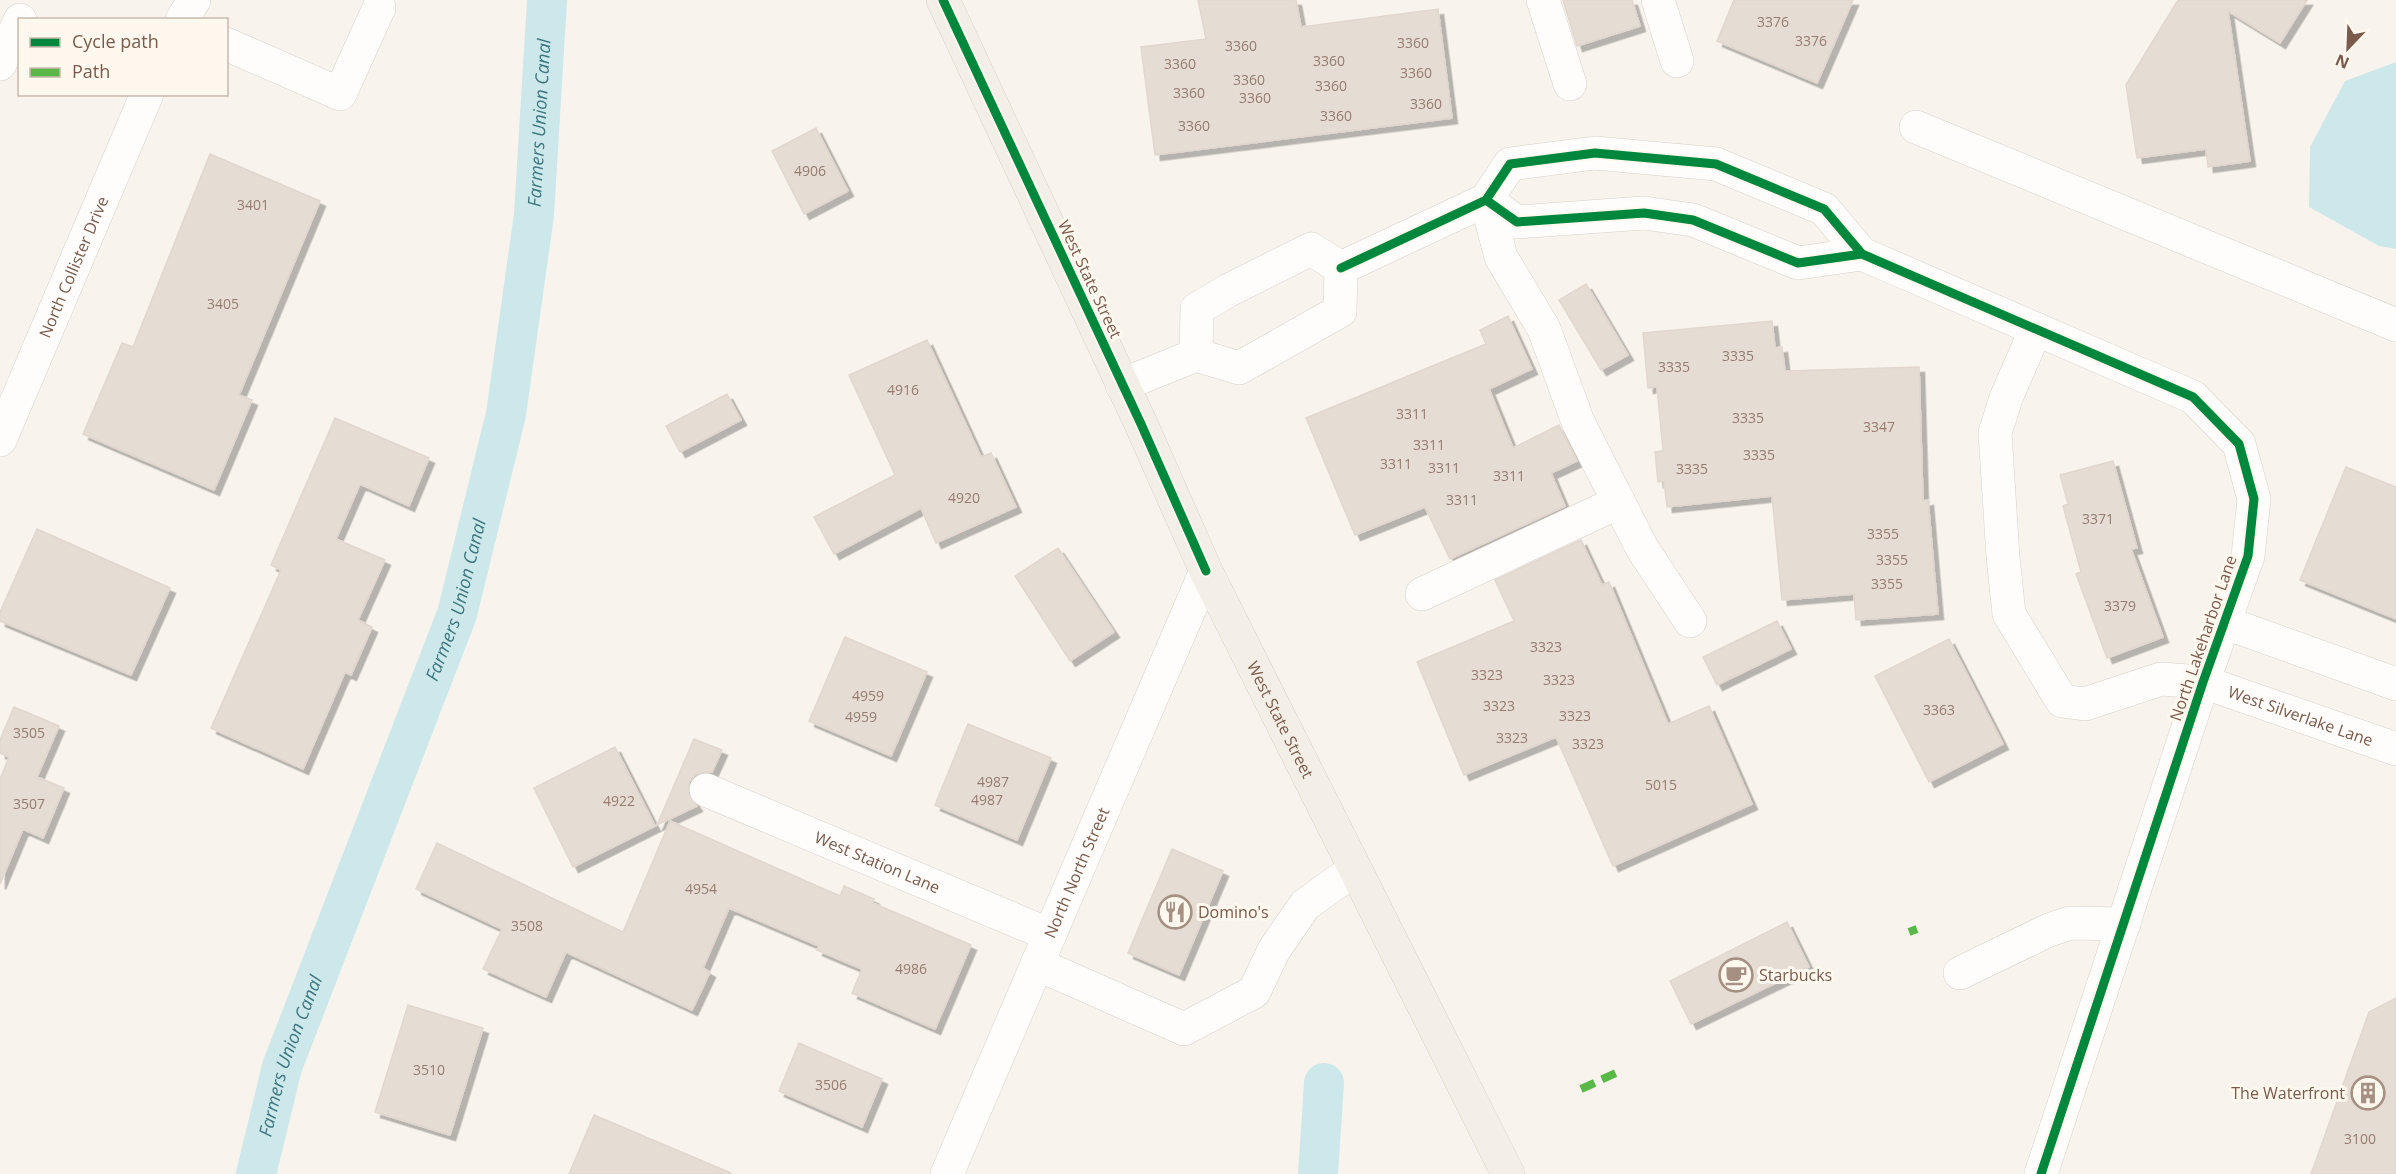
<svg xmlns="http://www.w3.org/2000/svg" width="2396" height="1174" viewBox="0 0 2396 1174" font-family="'Open Sans',sans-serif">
<defs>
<filter id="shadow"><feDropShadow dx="5.5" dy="5.5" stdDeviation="0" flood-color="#0004"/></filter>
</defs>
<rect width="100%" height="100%" fill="#f8f4ed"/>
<path fill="#cde8ea" d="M2396 62V249L2379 246 2309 207 2310 147 2345 81Z"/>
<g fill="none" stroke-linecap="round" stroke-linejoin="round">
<g stroke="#cde8ea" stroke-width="40">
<path id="s1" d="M256 1174 282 1067 457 614 506 414 534 215 547 0"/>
<path d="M1318 1174 1324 1083"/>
</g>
</g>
<path fill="#e5dcd4" stroke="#e2d7ce" stroke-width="1.5" filter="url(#shadow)" d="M1198 0H1296L1301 27 1438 9 1452 118 1155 155 1141 47 1206 39Z
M1563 0H1632L1640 26 1577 46Z
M1734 0H1853L1817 83 1717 41Z
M2178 0H2307L2280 43 2228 11 2250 161 2208 167 2206 149 2137 158 2126 85Z
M816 128 848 191 804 214 772 151Z
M210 154 320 201 239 395 252 400 214 490 83 434 122 343 133 347Z
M1586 284 1628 355 1601 370 1559 300Z
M1508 316 1532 369 1489 389 1513 448 1559 425 1577 461 1551 473 1565 506 1450 559 1425 507 1355 535 1306 418 1486 344 1480 330Z
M1772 321 1775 348 1782 347 1785 371 1919 367 1923 501 1928 500 1938 614 1856 620 1854 594 1782 600 1772 496 1667 507 1664 481 1658 482 1655 452 1663 451 1657 387 1648 388 1643 333Z
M927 340 981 457 991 453 1016 507 936 543 921 508 834 554 814 517 895 475 849 375Z
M727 394 741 420 680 452 666 426Z
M335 418 429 458 409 506 360 484 336 539 385 560 358 620 372 627 351 675 345 672 303 769 211 728 281 570 271 565Z
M2113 461 2137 548 2131 549 2163 637 2107 658 2076 574 2081 572 2063 506 2068 504 2060 475Z
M2346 467 2396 487V619L2300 580Z
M37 529 170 588 131 675 0 621V612Z
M1581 540 1602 585 1609 582 1668 724 1709 706 1752 804 1613 866 1556 737 1464 775 1417 662 1514 621 1495 580Z
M1058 548 1114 632 1070 661 1015 576Z
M1777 621 1791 649 1717 685 1703 657Z
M845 637 927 672 891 756 809 721Z
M1949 639 2003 744 1929 782 1875 676Z
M14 707 59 726 37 777 64 788 43 838 23 829 0 884V779L9 757 0 753V740Z
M968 724 1051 758 1017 840 935 805Z
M694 739 722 750 712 772H703L695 775 689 782 688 793 697 806 657 825Z
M615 747 655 826 573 867 534 788Z
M670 821 840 896 844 886 874 899 873 903 971 945 935 1029 852 993 862 969 817 950 819 946 729 908 703 968 710 972 692 1010 566 952 546 997 483 969 502 929 416 889 437 843 623 932Z
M1172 849 1223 871 1179 975 1128 953Z
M1787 922 1809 967 1691 1024 1670 981Z
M2396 998V1174H2311L2369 1012Z
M408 1005 483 1028 450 1135 375 1112Z
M799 1043 882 1079 862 1127 779 1091Z
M594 1115 731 1173V1174H569Z"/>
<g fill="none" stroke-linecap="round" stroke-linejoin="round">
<defs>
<g id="minor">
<path d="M1543 0 1570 84"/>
<path d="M1658 0 1677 61"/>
<path d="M182 20 194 0"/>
<path d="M226 44 340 94 379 8"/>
<path d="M0 64 20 20"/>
<path d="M1916 127 2396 325"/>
<path d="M1486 200 1501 257 1544 329 1578 422 1642 548 1690 621"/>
<path d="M1311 249 1341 268 1340 311 1239 368 1196 355 1197 309 1229 290Z"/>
<path d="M1862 254 2193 397 2239 444 2254 499 2248 556 2203 682 2041 1174"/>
<path d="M1341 268 1486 200 1510 164 1595 153 1716 164 1824 209 1862 254 1798 263 1693 220 1644 213 1517 222 1486 200"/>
<path id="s2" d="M2036 329 2006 398 1995 433 2003 557 2009 614 2062 701 2085 704 2161 679 2203 682 2396 749"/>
<path d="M1122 385 1196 355"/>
<path id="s3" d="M0 440 147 94"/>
<path d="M1422 594 1619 502"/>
<path d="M2226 623 2396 684"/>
<path id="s4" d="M706 790 1050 935"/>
<path d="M1037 964 1184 1029 1254 992 1274 950 1305 905 1355 869"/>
<path d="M1960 973 2049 930 2070 923 2124 924"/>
<path id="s5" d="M947 1174 1206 571"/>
</g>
<g id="major">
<path id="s6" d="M943 0 1141 424 1206 571 1508 1174"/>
</g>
</defs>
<use href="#minor" stroke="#d7d0ca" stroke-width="34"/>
<use href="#major" stroke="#dad0ca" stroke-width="34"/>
<use href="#minor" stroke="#fefdfc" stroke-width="33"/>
<use href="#major" stroke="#f3eee6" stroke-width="33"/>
<path stroke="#58b947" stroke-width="8" stroke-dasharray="15 8" stroke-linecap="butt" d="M1909 932 1917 929
M1581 1089 1616 1073"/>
<defs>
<path id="cycleway" d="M943 0 1141 424 1206 571
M1862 254 2193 397 2239 444 2254 499 2248 556 2203 682 2041 1174
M1341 268 1486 200 1510 164 1595 153 1716 164 1824 209 1862 254 1798 263 1693 220 1644 213 1517 222 1486 200"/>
</defs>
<use href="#cycleway" stroke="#fff8ef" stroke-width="13"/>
<use href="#cycleway" stroke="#00873e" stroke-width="9"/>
</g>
<defs>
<symbol id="restaurant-ring" viewBox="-11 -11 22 22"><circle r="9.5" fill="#fff8ef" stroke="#a69083" stroke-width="1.5"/><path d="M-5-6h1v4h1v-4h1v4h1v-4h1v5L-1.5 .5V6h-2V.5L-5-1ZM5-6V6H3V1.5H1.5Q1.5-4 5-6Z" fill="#a69083"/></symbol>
<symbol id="cafe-ring" viewBox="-11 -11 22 22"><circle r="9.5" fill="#fff8ef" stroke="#a69083" stroke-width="1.5"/><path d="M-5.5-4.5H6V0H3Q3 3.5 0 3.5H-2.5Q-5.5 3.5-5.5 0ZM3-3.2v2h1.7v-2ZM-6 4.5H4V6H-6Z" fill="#a69083"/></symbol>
<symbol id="building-ring" viewBox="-11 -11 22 22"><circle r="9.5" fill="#fff8ef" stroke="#a69083" stroke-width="1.5"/><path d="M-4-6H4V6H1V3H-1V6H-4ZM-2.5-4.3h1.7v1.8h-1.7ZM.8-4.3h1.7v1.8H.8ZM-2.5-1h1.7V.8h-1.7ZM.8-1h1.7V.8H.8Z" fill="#a69083"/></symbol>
</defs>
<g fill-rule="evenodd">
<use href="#restaurant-ring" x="1156" y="893" width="38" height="38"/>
<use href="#cafe-ring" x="1717" y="956" width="38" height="38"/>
<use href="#building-ring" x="2349" y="1074" width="38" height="38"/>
</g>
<g text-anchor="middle" stroke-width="6" stroke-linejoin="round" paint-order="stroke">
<g font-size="14" fill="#967c6f">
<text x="1773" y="27">3376</text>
<text x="1811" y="46">3376</text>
<text x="1413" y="48">3360</text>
<text x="1241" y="51">3360</text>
<text x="1329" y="66">3360</text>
<text x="1180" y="69">3360</text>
<text x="1416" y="78">3360</text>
<text x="1249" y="85">3360</text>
<text x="1331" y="91">3360</text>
<text x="1189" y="98">3360</text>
<text x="1255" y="103">3360</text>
<text x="1426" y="109">3360</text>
<text x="1336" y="121">3360</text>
<text x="1194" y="131">3360</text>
<text x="810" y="176">4906</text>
<text x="253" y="210">3401</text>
<text x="223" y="309">3405</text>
<text x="1738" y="361">3335</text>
<text x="1674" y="372">3335</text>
<text x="903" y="395">4916</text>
<text x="1412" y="419">3311</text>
<text x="1748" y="423">3335</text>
<text x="1879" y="432">3347</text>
<text x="1429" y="450">3311</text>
<text x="1759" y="460">3335</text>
<text x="1396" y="469">3311</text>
<text x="1444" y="473">3311</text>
<text x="1692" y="474">3335</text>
<text x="1509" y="481">3311</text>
<text x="964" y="503">4920</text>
<text x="1462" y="505">3311</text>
<text x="2098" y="524">3371</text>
<text x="1883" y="539">3355</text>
<text x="1892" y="565">3355</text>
<text x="1887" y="589">3355</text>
<text x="2120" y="611">3379</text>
<text x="1546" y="652">3323</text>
<text x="1487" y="680">3323</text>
<text x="1559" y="685">3323</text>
<text x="868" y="701">4959</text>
<text x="1499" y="711">3323</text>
<text x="1939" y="715">3363</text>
<text x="1575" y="721">3323</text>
<text x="861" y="722">4959</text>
<text x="29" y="738">3505</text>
<text x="1512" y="743">3323</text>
<text x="1588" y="749">3323</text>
<text x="993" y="787">4987</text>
<text x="1661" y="790">5015</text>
<text x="987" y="805">4987</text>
<text x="619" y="806">4922</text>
<text x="29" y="809">3507</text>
<text x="701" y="894">4954</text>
<text x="527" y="931">3508</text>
<text x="911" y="974">4986</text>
<text x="429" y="1075">3510</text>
<text x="831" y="1090">3506</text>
<text x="2360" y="1144">3100</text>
</g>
<g font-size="16" fill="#7a5a4a" stroke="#fff8ef">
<text dy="6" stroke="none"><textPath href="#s3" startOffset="188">North Collister Drive</textPath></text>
<text transform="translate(1090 279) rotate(65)" y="6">West State Street</text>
<text transform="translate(2203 638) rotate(-71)" y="6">North Lakeharbor Lane</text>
<text dy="6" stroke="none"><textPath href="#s2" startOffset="644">West Silverlake Lane</textPath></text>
<text dy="6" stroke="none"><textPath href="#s6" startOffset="795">West State Street</textPath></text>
<text dy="6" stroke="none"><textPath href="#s4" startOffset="186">West Station Lane</textPath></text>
<text dy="6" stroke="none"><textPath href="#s5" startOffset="328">North North Street</textPath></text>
</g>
<g font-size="16" fill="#7a5a4a" stroke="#fff8ef" text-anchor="start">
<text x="1198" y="918">Domino's</text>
<text x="1759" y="981">Starbucks</text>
<text x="2345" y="1099" text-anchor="end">The Waterfront</text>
</g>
<g font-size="18" font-style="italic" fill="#3c767f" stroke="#fff8ef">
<text dy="6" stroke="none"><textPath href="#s1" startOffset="1095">Farmers Union Canal</textPath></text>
<text dy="6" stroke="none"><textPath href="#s1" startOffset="609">Farmers Union Canal</textPath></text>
<text dy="6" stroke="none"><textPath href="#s1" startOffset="123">Farmers Union Canal</textPath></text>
</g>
</g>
<rect x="18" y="18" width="210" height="78" fill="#fff8ef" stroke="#cab9ad" stroke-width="1.5"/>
<rect x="30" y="38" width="30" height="9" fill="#00873e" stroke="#cab9ad" stroke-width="1.5"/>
<text x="72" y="48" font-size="18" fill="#7a5a4a">Cycle path</text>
<rect x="30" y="68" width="30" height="9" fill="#58b947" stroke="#cab9ad" stroke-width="1.5"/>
<text x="72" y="78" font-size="18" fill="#7a5a4a">Path</text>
<g transform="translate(2348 48) rotate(203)" stroke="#fff8ef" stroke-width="4.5" paint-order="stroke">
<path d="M0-4.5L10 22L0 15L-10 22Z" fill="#7a5a4a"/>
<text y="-9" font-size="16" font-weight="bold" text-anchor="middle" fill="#7a5a4a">N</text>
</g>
</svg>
